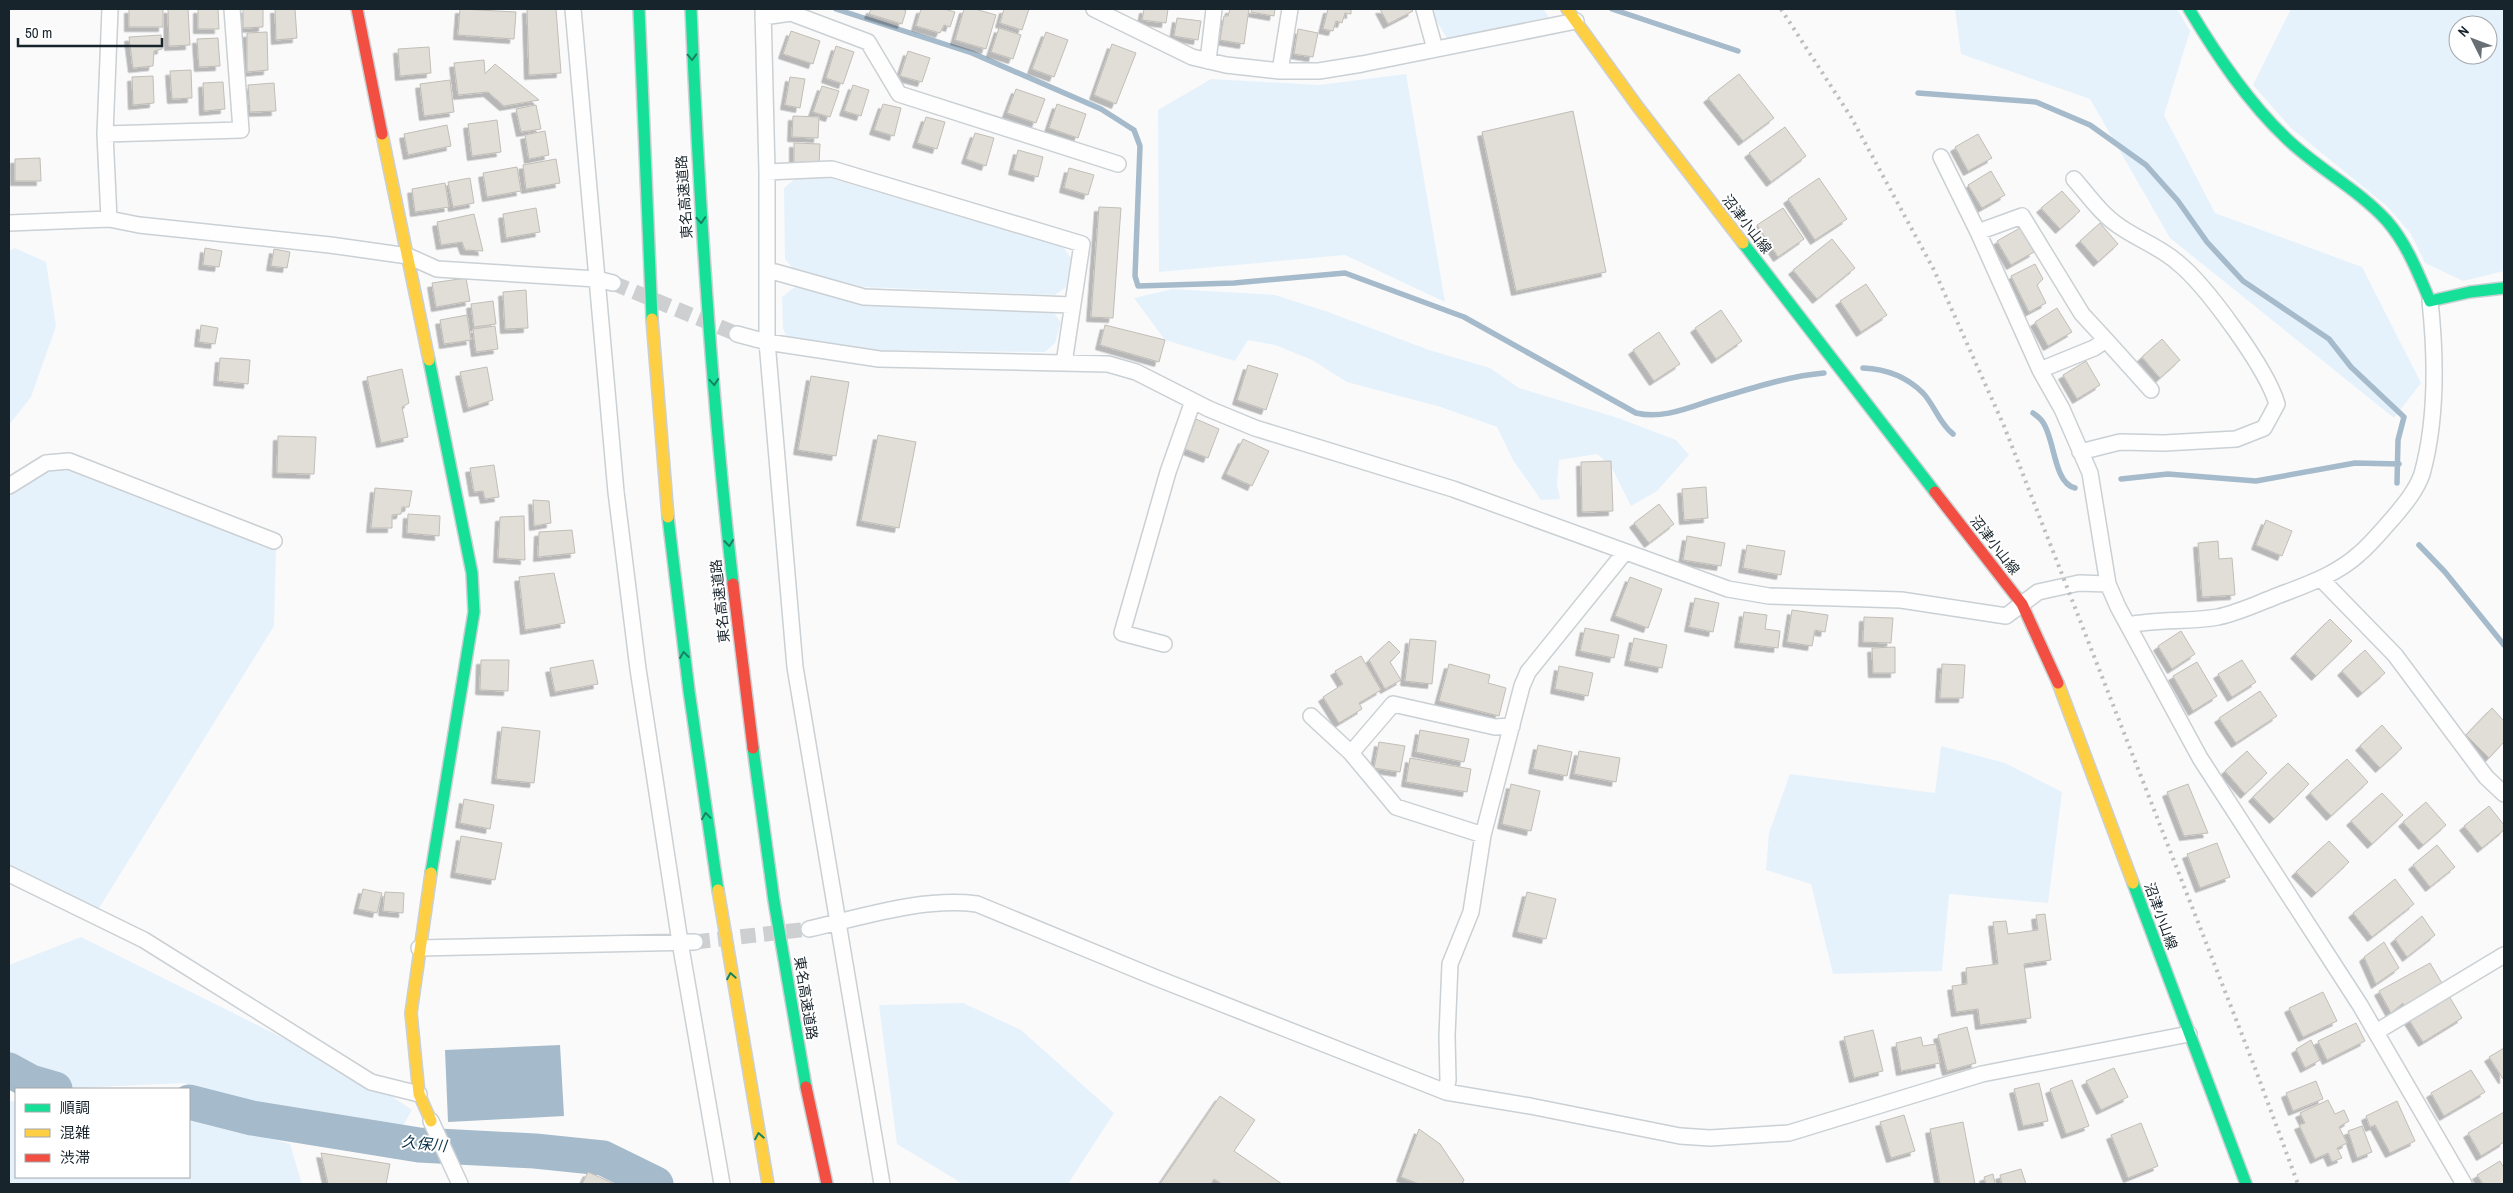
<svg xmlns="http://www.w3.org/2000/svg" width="2513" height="1193" viewBox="0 0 2513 1193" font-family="'Archivo Narrow','Noto Sans JP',sans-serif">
<defs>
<filter id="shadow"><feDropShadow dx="-4.5" dy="4.5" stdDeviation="0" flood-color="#0004"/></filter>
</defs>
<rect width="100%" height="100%" fill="#fafafa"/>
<path fill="#e6f2fb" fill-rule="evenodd" d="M1430 9H1543L1549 17 1447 39Z
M1955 9H2177L2190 31 2164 115 2215 213 2362 267 2421 383 2394 418 2170 238 2090 99 1961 54Z
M2291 9H2504V271L2463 281 2425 263 2411 234 2388 207 2291 128 2253 85ZM2458 25H2488V55H2458Z
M1406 74 1445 302 1345 255 1159 272 1158 110 1211 79 1319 85Z
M796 178H830L1063 247 1071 258 1066 287 1055 295 864 287 794 270 785 259 784 188Z
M15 248 46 262 56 326 31 397 9 425V251Z
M795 287 866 305 1053 312 1061 322 1055 343 1045 352 878 350 786 336 783 328 782 297Z
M1173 289 1275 295 1328 312 1429 350 1490 368 1519 388 1618 418 1676 440 1689 455 1657 491 1631 506 1611 466 1597 454 1559 460 1557 484 1560 499 1541 500 1513 460 1497 427 1441 407 1347 382 1312 360 1275 345 1248 340 1235 361 1165 340 1134 298Z
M55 463 276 549 274 626 96 913 9 870V484Z
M1941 746 2005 763 2062 792 2048 903 1949 894 1942 971 1833 974 1811 884 1766 870 1769 833 1790 774 1935 793Z
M81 937 371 1082 412 1110 400 1131 292 1112 184 1083 9 1091V965Z
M963 1003 1021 1030 1114 1113 1068 1184H963L897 1144 879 1005Z
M9 1101 16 1102V1177H189V1117L201 1119 290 1144 302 1184H9Z"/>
<path fill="#a5baca" d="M560 1045 564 1116 448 1122 445 1050Z"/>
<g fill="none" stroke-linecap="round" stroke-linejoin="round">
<path stroke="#a5baca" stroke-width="5.5" d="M836 9 972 53 1101 109 1134 130 1140 146 1135 276 1138 286 1234 283 1345 273 1464 317 1636 413C1664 420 1692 406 1719 398 1753 388 1789 376 1824 373
M1612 9 1738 51
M1918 93 2036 102 2090 125 2146 165 2178 201 2207 242 2243 281 2329 339 2351 367 2404 417 2398 440 2397 483
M1863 368C1885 369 1907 377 1923 393 1935 406 1939 423 1953 434
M2033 413C2036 415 2040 418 2042 421 2055 437 2053 483 2075 488
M2121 479 2168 474 2256 481 2355 463 2399 464
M2419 545 2445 572 2504 645"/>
<path stroke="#a5baca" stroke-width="35" d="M9 1070 31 1082 55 1089
M189 1102 252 1118 419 1145 535 1151 603 1158 656 1184"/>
</g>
<path fill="#e1ddd7" stroke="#c1bdb7" filter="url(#shadow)" d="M129 9H163V27H129Z
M168 9H188L190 45 169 46Z
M198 9H218L219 29H198Z
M243 9H263V27L243 28Z
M275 9H295L297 38 276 40Z
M460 9 516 12 514 39 458 35Z
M527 9H556L561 73 529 75Z
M871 9H902L906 11 902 24 869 14Z
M921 9H944L955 12 950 27 944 25 940 33 916 26Z
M964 9H975L996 15 986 49 955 40Z
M1004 9H1029L1022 30 1000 23Z
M1144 9H1168L1166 23 1142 20Z
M1230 9H1249L1244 44 1220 40 1224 16H1228Z
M1252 9H1275L1274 16 1251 12Z
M1328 9H1351V14L1345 13 1342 23 1336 21 1333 31 1323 29Z
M1380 9H1411L1413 11 1388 24Z
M1177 18 1201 21 1198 40 1174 36Z
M999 28 1021 35 1013 59 991 52Z
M1298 29 1318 33 1313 57 1294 54Z
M791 31 820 41 813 64 783 54Z
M267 32 268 70 247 72V33Z
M1046 32 1068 40 1054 77 1032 69Z
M161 35 162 49 154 51 153 66 133 68 129 37Z
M218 38 220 66 199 67 197 39Z
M1112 44 1136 53 1116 104 1094 95Z
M836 46 854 52 843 84 826 78Z
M429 47 431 73 400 76 398 49Z
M908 51 930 58 922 82 900 76Z
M484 60 485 74 495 64 539 100 504 106 488 92 458 95 454 63Z
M191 70 192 98 172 99 170 71Z
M1739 74 1774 118 1743 141 1708 98Z
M153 76 154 103 133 105 132 77Z
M790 77 805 79 800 108 785 105Z
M450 80 454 112 424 116 420 84Z
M223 82 225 109 204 111 203 83Z
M274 83 276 111 250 112 248 85Z
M853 85 869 90 861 116 844 111Z
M822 86 839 91 830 117 813 112Z
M1016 89 1045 99 1036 123 1007 113Z
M883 104 901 108 894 136 874 130Z
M1057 104 1086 114 1078 138 1049 128Z
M536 105 541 129 521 132 516 109Z
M1573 111 1606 272 1516 291 1482 132Z
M793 116 819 117 818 138 792 137Z
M926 117 945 122 937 149 917 143Z
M497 120 501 152 472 156 468 124Z
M447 125 451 146 408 155 404 134Z
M1785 127 1806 156 1771 182 1749 153Z
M545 131 549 155 529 159 525 135Z
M975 133 994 138 986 166 966 159Z
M1978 134 1992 158 1968 171 1955 147Z
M794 143 820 144 819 165 794 164Z
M1018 150 1043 157 1038 177 1013 170Z
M40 158 41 181H15V159Z
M556 159 560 183 526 189 523 165Z
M517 167 521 191 487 197 483 173Z
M1069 168 1094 175 1088 195 1064 188Z
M1991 171 2005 195 1982 208 1968 185Z
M470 178 474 203 453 207 448 182Z
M1819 178 1847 219 1815 240 1788 199Z
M445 183 449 207 415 212 412 189Z
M2062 191 2080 211 2060 229 2041 208Z
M1099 207 1121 208 1113 318 1091 317Z
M536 208 540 232 506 238 503 214Z
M1783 208 1804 239 1778 257 1757 225Z
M474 214 483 251 465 250 462 242 441 245 437 222Z
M2100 223 2118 244 2098 262 2080 241Z
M2020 228 2034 252 2011 265 1997 241Z
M1832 239 1855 268 1817 299 1793 270Z
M205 248 222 251 219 267 203 265Z
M274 249 290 252 287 268 271 266Z
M2035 264 2043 279 2037 285 2046 303 2029 312 2011 276Z
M466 278 470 301 436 307 432 283Z
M1866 284 1887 315 1861 332 1840 301Z
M526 290 528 328 505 329 503 292Z
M493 301 496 324 474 327 471 304Z
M2057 308 2072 332 2048 346 2035 322Z
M1721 310 1742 341 1716 359 1695 328Z
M467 315 471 340 444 344 440 320Z
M201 325 218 328 215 344 199 342Z
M1105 325 1165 340 1159 362 1100 345Z
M495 326 498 349 476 352 473 329Z
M1659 332 1680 364 1654 381 1633 350Z
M2162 339 2180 360 2160 378 2142 357Z
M220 358 250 360 248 384 218 381Z
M2086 361 2100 385 2077 399 2063 375Z
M1248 365 1278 374 1266 410 1237 400Z
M487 367 493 400 468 408 460 372Z
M402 369 409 403 402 407 408 437 381 443 367 377Z
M811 376 849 382 836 456 798 450Z
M1196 419 1219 429 1208 458 1185 449Z
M878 435 916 442 899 528 861 521Z
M278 436 316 437 314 474 277 473Z
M1243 439 1269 451 1252 486 1226 474Z
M1611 461 1613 511 1582 512 1581 462Z
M494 465 499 497 485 499 483 491 474 492 470 468Z
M1706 487 1708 518 1684 520 1682 489Z
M375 488 412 491 409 507H402L401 514 392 515V528H371Z
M533 500 549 501 551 523 534 526Z
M1659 504 1674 524 1649 543 1634 523Z
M408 514 440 516 439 536 407 533Z
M524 516 525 560 498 558 500 517Z
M2266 520 2292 531 2282 556 2256 545Z
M572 530 575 553 538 557 539 532Z
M1687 536 1725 543 1721 566 1683 560Z
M2218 541 2219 559 2232 558 2235 595 2202 597 2198 543Z
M1747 545 1785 551 1781 575 1743 568Z
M554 573 565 623 525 630 519 577Z
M1630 577 1662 589 1648 628 1615 616Z
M1695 598 1719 603 1713 632 1689 627Z
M1792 610 1828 615 1825 632 1815 630 1812 646 1787 642Z
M1744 612 1767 615 1765 629 1780 631 1778 648 1739 643Z
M1864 617 1893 618 1891 643 1863 642Z
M2330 619 2352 641 2316 676 2295 654Z
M1585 628 1619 635 1614 658 1580 651Z
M2181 631 2195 654 2172 669 2158 646Z
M1634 638 1667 645 1662 668 1629 661Z
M1410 639 1436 641 1432 684 1405 681Z
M1389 641 1400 652 1390 662 1401 680 1385 689 1369 660Z
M1895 647V673H1873L1872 648Z
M2365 650 2385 673 2362 693 2342 671Z
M1361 656 1381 690 1359 703 1362 709 1339 723 1323 697 1343 684 1335 671Z
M481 660H509L508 691 480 690Z
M593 660 598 684 555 692 550 668Z
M2242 660 2256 682 2232 697 2218 674Z
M2197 662 2217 696 2193 711 2173 676Z
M1449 664 1490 675 1488 683 1506 688 1499 716 1439 701Z
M1942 664 1965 665 1963 698H1940Z
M1559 666 1593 673 1588 696 1555 689Z
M2260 691 2277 716 2236 743 2219 718Z
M2492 708 2504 721V742L2489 758 2466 735Z
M2382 725 2402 748 2380 768 2360 746Z
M502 727 540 731 534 783 496 779Z
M1420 730 1469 739 1464 762 1416 752Z
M1379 742 1405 746 1400 772 1374 768Z
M1538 745 1572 752 1567 776 1533 769Z
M1579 751 1620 758 1616 782 1574 774Z
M2247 751 2267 773 2245 794 2225 771Z
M1410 758 1471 769 1467 792 1406 782Z
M2347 759 2368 782 2331 816 2310 793Z
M2288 763 2309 784 2274 819 2253 797Z
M1511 784 1540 791 1531 831 1502 824Z
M2188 784 2208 833 2184 836 2167 792Z
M2382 793 2403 815 2372 844 2351 821Z
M464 799 494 805 490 829 460 823Z
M2426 802 2446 825 2423 845 2403 822Z
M2489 806 2504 825V830L2482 848 2464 826Z
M461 836 502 843 495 880 455 873Z
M2329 841 2349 862 2316 893 2296 872Z
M2217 843 2230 877 2200 888 2187 854Z
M2437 845 2455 867 2430 887 2413 865Z
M2395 879 2414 904 2372 937 2353 913Z
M363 889 382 893 377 913 358 909Z
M385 892 404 893 403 913 383 911Z
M1527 892 1556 899 1546 939 1517 932Z
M2045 914 2051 960 2024 964 2031 1018 1980 1025 1978 1009 1956 1012 1952 986 1967 984 1966 968 1998 964 1993 922 2006 921 2008 934 2038 930 2036 915Z
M2422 916 2435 935 2407 957 2395 939Z
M2384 942 2399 968 2376 984 2364 957Z
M2430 963 2443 985 2404 1007 2403 1003 2391 1013 2379 991Z
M2323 992 2337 1021 2303 1037 2289 1008Z
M2449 996 2462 1018 2423 1042 2409 1020Z
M2356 1023 2365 1041 2327 1060 2318 1041Z
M1967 1027 1976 1063 1947 1071 1938 1035Z
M1873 1030 1883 1071 1854 1078 1844 1037Z
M1921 1037 1923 1046 1936 1044 1940 1063 1901 1071 1896 1043Z
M2311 1040 2320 1060 2305 1068 2296 1049Z
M2504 1048V1079H2503L2489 1057Z
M2114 1068 2128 1097 2101 1110 2086 1081Z
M2471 1070 2485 1092 2444 1116 2431 1093Z
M2072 1080 2089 1126 2066 1134 2050 1089Z
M2316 1081 2323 1099 2293 1111 2286 1093Z
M2039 1083 2048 1121 2023 1126 2014 1089Z
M1220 1096 1255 1120 1234 1151 1282 1184H1222L1214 1179 1211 1184H1160Z
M2328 1100 2335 1114 2344 1110 2349 1121 2339 1127 2347 1143 2337 1148 2342 1158 2332 1162 2328 1153 2315 1159 2299 1125 2305 1123 2300 1113Z
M2397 1101 2415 1141 2390 1153 2375 1125 2370 1127 2366 1116Z
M2504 1112V1142L2481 1156 2468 1133Z
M1904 1115 1915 1151 1891 1158 1880 1122Z
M1963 1122 1975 1184H1940L1930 1129Z
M2141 1123 2158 1166 2128 1178 2111 1135Z
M2362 1126 2372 1152 2357 1158 2348 1131Z
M1419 1129 1440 1144 1464 1180 1462 1184H1419L1401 1177Z
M321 1153 390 1164 386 1184H328Z
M2500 1161 2504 1168V1184H2483L2477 1175Z
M2021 1169 2026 1184H2002L2000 1175Z
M588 1172 615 1184H582Z
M1993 1174 1995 1184H1986L1984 1177Z"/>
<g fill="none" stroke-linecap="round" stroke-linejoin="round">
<path stroke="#cdcfd1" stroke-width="15" stroke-dasharray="15 8" stroke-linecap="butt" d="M613 283 737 334
M695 942 809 929"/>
<defs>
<path id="street" d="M573 9 616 492 638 669 680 942 722 1184
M763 9 767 172V342L795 667 882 1184
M1094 9 1192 57 1226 65 1280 71H1319L1362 64 1576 21
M1424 9 1435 49
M763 17 791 13 868 42 899 94 1118 164
M1208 61 1214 9
M1280 71 1290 9
M105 134 241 130 232 9
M1941 157 1978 232 2040 370 2062 409 2090 473 2108 584
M767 172 832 169 1082 244 1064 363
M2074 179C2088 195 2101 214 2119 226 2137 239 2160 247 2177 262 2206 285 2267 369 2277 404L2264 428 2236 439 2164 443 2120 442 2080 452
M109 219 105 134 110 9
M9 223 109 219 139 225 330 245 408 256 437 269 597 279 613 283
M1978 232 2022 216 2082 314 2106 340 2094 348 2040 370
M768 270 864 297 1071 305
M737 334 767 342 879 359 1108 364 1136 372 1209 409 1255 428 1453 489 1728 589 1769 596 1901 600 2006 616 2038 592 2079 583 2108 584 2118 607 2200 758 2360 1005 2464 1184
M2106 340 2151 390
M9 486 46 463 69 461 274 541
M2321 579 2395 655 2486 777 2504 794
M2128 625C2158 619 2189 622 2218 617 2237 613 2254 605 2272 598 2302 586 2335 576 2359 554 2372 543 2382 530 2393 518 2404 505 2416 491 2422 474 2437 420 2436 357 2430 301
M1164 644 1122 633 1168 472 1193 401
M1311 716 1351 753 1396 807 1483 835
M1351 753 1393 704 1495 727 1512 726
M9 874 144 940 371 1082 419 1094
M809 929C863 917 922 897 977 904L1154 977 1446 1092 1530 1106 1680 1136 1710 1138 1789 1133 1982 1074 2189 1034
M419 948 695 942
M2376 1032 2504 955
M1446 1092 1448 1080 1447 1036 1450 964 1471 912 1483 835 1522 686 1528 672 1625 552
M431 1121 460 1184"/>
<path id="fast" d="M639 9 652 319
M691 9C699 201 711 393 733 584
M2189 9C2217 56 2248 102 2287 139 2318 169 2358 189 2387 221 2407 244 2418 273 2430 301L2470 292 2504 288
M1743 243 1935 492
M429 360 472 573 474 612 431 873
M668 517 689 691 718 890
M753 748 774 901 806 1087
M2133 883 2246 1184"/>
<path id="slow" d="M1567 9 1638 107 1743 243
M382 134 429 360
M652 319 668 517
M2058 683 2133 883
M718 890 768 1184
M431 1121 419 1094 411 1013 431 873"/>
<path id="jam" d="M357 9 382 134
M1935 492 2022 604 2058 683
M733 584 753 748
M806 1087 827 1184"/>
</defs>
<use href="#street" stroke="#cad0d4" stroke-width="18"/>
<use href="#fast" stroke="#cad0d4" stroke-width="14"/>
<use href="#slow" stroke="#cad0d4" stroke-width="14"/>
<use href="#jam" stroke="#cad0d4" stroke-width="14"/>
<use href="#street" stroke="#fefefe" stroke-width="15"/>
<use href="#fast" stroke="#16e098" stroke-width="11"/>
<use href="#slow" stroke="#ffcf43" stroke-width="11"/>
<use href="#jam" stroke="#f24e42" stroke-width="11"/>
<path stroke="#bdbebf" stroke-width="4" stroke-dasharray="2.5 5" stroke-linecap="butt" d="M1781 9 1851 117 1934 270 2004 426 2255 1068 2298 1184"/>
</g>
<defs><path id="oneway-chevron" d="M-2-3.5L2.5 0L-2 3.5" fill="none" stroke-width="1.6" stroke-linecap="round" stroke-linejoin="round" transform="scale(1.25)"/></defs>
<g stroke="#178262">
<use href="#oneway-chevron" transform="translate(692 57) rotate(88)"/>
<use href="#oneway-chevron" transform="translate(701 220) rotate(86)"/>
<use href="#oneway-chevron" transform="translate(714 382) rotate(85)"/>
<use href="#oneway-chevron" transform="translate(729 543) rotate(84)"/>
<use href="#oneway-chevron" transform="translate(684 655) rotate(-97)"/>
<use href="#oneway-chevron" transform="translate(706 816) rotate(-98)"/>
<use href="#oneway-chevron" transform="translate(731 976) rotate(-100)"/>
<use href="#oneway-chevron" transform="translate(759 1136) rotate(-100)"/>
</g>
<g text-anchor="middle" stroke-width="4" stroke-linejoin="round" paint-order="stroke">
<g font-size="14" fill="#18242c" stroke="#fff">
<text transform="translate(684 197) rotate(-94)" y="5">東名高速道路</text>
<text transform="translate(1747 224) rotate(52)" y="5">沼津小山線</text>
<text transform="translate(1995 545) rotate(52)" y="5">沼津小山線</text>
<text transform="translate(720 601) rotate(-96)" y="5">東名高速道路</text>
<text transform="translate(2161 916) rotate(70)" y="5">沼津小山線</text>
<text transform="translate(806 998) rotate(81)" y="5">東名高速道路</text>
</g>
<g font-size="15" font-style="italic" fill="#063048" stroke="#fff">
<text transform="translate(424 1144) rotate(6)" y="5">久保川</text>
</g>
</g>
<rect width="2513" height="1193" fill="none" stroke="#18242c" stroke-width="20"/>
<rect x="15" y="1088" width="175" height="90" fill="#ffffff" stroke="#a3a7ab"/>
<rect x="25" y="1104" width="25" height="8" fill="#16e098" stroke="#a3a7ab"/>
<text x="60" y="1113" font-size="15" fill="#18242c">順調</text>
<rect x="25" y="1129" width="25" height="8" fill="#ffcf43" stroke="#a3a7ab"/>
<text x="60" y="1138" font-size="15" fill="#18242c">混雑</text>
<rect x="25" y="1154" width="25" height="8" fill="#f24e42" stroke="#a3a7ab"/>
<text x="60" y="1163" font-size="15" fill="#18242c">渋滞</text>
<g transform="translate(2473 40) rotate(312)"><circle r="24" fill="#ffffff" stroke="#a3a7ab"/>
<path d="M0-4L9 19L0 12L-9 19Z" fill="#676f74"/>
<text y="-8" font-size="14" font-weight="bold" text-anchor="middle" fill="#18242c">N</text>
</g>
<path d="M18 38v8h144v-8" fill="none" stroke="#18242c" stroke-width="2.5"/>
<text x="25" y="38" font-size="15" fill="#18242c" stroke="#ffffff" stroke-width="4" paint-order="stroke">50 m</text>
</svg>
